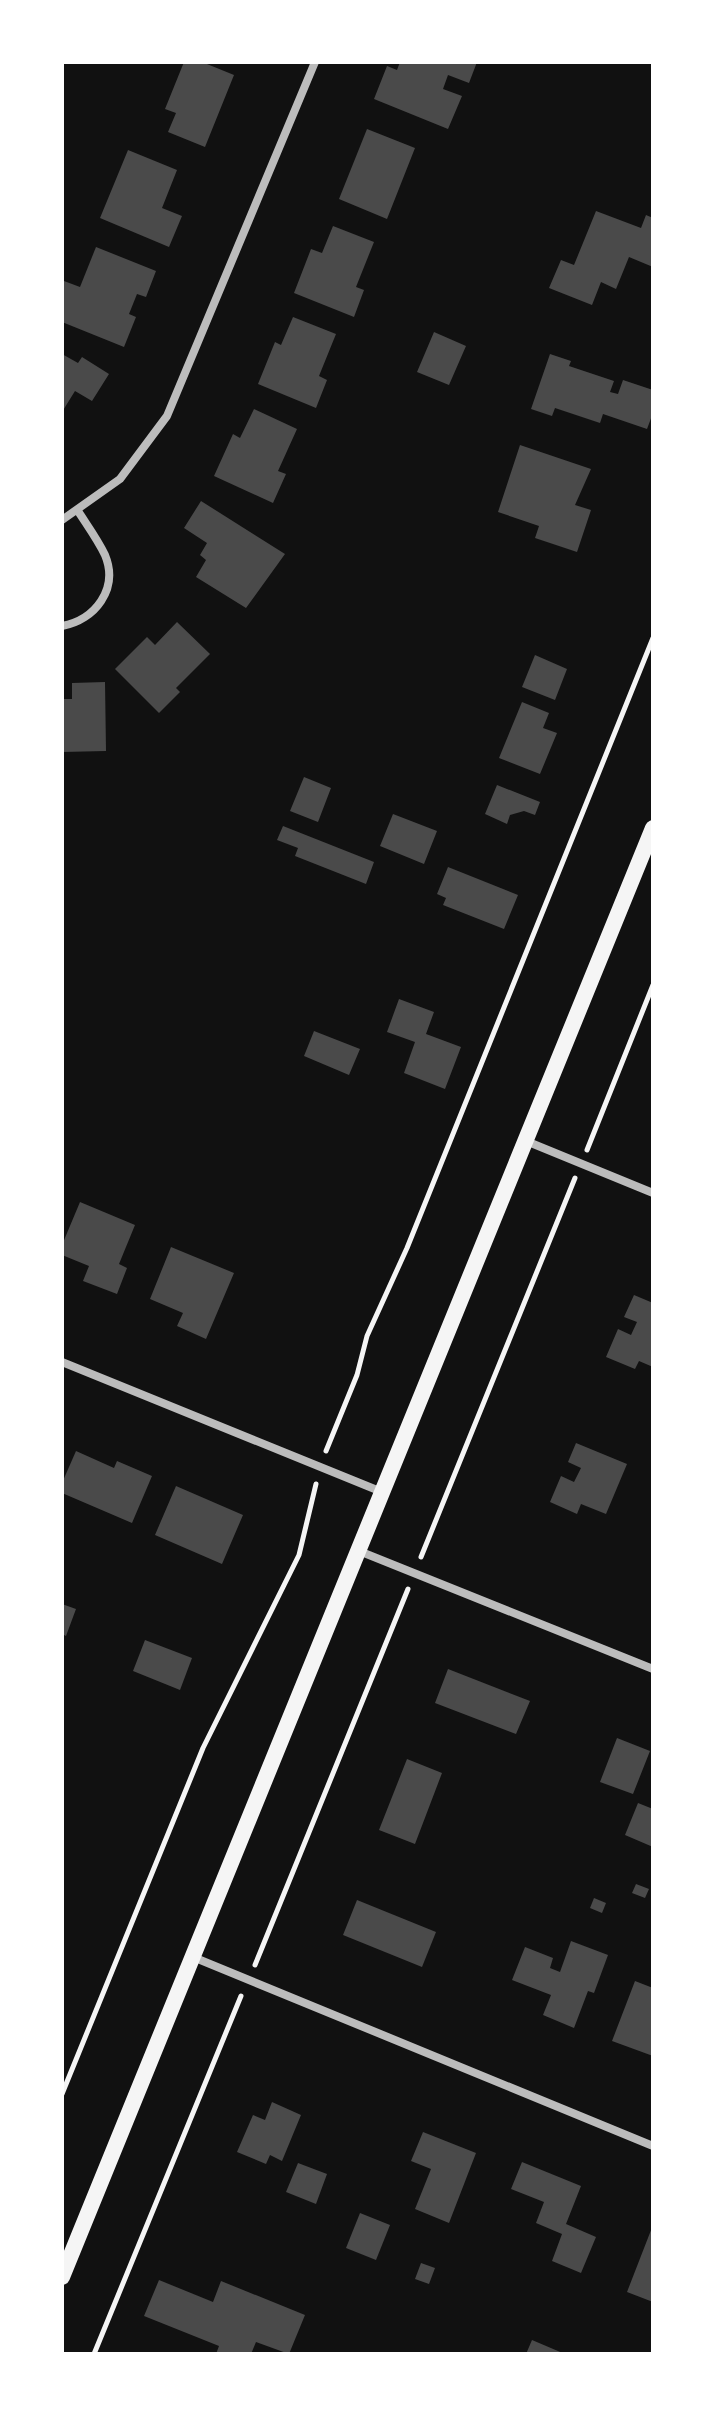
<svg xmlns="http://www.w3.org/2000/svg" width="715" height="2416" viewBox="0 0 715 2416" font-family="Jost,sans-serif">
<rect width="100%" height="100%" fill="#111"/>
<path fill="#4a4a4a" d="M184 62H202L234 75 205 147 168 132 176 113 165 109Z
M400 62H477L469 83 448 75 443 89 462 96 448 129 374 99 387 66 397 70Z
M367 129 415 148 387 219 339 199Z
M128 150 177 170 162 208 182 216 169 247 100 218Z
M596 211 641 228 646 215 653 218V267L629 257 616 289 601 282 592 305 549 288 561 260 574 265Z
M333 226 374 242 356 287 364 290 354 317 294 293 311 249 322 253Z
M96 247 156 271 146 297 137 294 129 314 136 317 124 347 62 322 64 281 80 287Z
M293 317 336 334 319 376 327 380 316 408 258 384 275 342 281 345Z
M434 332 466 346 449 385 417 372Z
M62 354 78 363 82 357 109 374 92 401 75 391 62 412Z
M550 354 571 361 569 366 614 381 610 392 618 394 623 380 653 390V413L647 429 603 414 600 423 555 408 552 416 531 409Z
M254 409 297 429 278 471 286 474 273 503 214 476 233 434 240 438Z
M520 445 591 469 575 505 591 510 577 552 535 538 539 526 498 512Z
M201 501 285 554 246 608 196 577 206 560 200 555 207 543 184 528Z
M177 622 210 654 176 688 180 692 159 713 115 669 147 637 155 645Z
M535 655 567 669 555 700 522 687Z
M105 682 106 751 62 752V699H72V683Z
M522 702 549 713 543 728 557 733 540 774 499 758Z
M304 777 331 788 318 822 290 811Z
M497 785 540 802 535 815 524 811 510 815 507 824 485 814Z
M393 814 437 831 424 864 380 846Z
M283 826 374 862 366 884 295 856 298 848 277 840Z
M448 867 518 895 504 929 443 905 446 898 437 894Z
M399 999 434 1012 426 1034 461 1047 445 1089 404 1073 415 1042 387 1032Z
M314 1031 360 1049 349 1075 304 1056Z
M80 1202 135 1225 119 1264 127 1268 117 1294 83 1281 89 1266 62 1255V1245Z
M171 1247 234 1273 206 1339 177 1326 183 1313 150 1299Z
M634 1295 653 1303V1367L639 1361 635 1369 606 1357 618 1329 631 1335 637 1322 624 1317Z
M576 1443 627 1464 606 1514 581 1504 577 1514 550 1502 561 1476 574 1482 581 1468 568 1462Z
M76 1451 114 1468 117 1461 152 1476 132 1523 62 1493V1483Z
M176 1486 243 1515 222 1564 155 1535Z
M62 1604 76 1609 66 1636 62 1634Z
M145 1640 192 1658 180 1690 133 1671Z
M448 1669 530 1701 516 1734 435 1703Z
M617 1738 650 1751 633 1794 600 1782Z
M407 1759 442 1773 415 1844 379 1830Z
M638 1803 653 1809V1847L625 1835Z
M636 1884 649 1889 645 1898 632 1893Z
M594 1898 606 1903 602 1913 590 1908Z
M357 1900 436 1932 422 1967 343 1935Z
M571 1941 608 1955 594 1993 588 1991 574 2028 543 2015 551 1995 512 1980 525 1947 553 1958 550 1968 560 1972Z
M635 1981 653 1988V2056L612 2041Z
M272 2102 301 2115 282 2161 270 2155 266 2164 237 2152 253 2115 265 2120Z
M423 2132 476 2153 449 2223 415 2209 431 2169 411 2161Z
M522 2162 581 2186 566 2224 596 2237 581 2273 552 2261 562 2234 536 2223 544 2202 511 2189Z
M298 2163 327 2174 316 2204 286 2192Z
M360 2213 390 2225 376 2260 346 2248Z
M653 2225V2302L627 2292Z
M421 2263 435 2268 429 2284 415 2279Z
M159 2280 213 2302 221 2281 305 2315 289 2354 256 2342 251 2354H216L219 2346 144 2316Z
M532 2340 565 2354H526Z"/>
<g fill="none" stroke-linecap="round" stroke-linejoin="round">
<path stroke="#f5f5f5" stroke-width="5" d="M587 1150 653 985
M326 1451 357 1375 367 1336 407 1248 653 638
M421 1557 575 1178
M255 1965 408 1589
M62 2094 203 1748 299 1555 316 1484
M94 2354 241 1996"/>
<path stroke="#bcbcbc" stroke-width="8" d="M62 520 120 479 167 416 315 62
M62 626C95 620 119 589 105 555 98 540 87 525 78 511
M526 1141 653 1193
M62 1362 382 1492
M359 1551 653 1669
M193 1957 653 2146"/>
<path stroke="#f5f5f5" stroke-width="16" d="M62 2277 653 828"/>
</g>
<rect width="715" height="2416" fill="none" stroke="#ffffff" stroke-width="128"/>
</svg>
